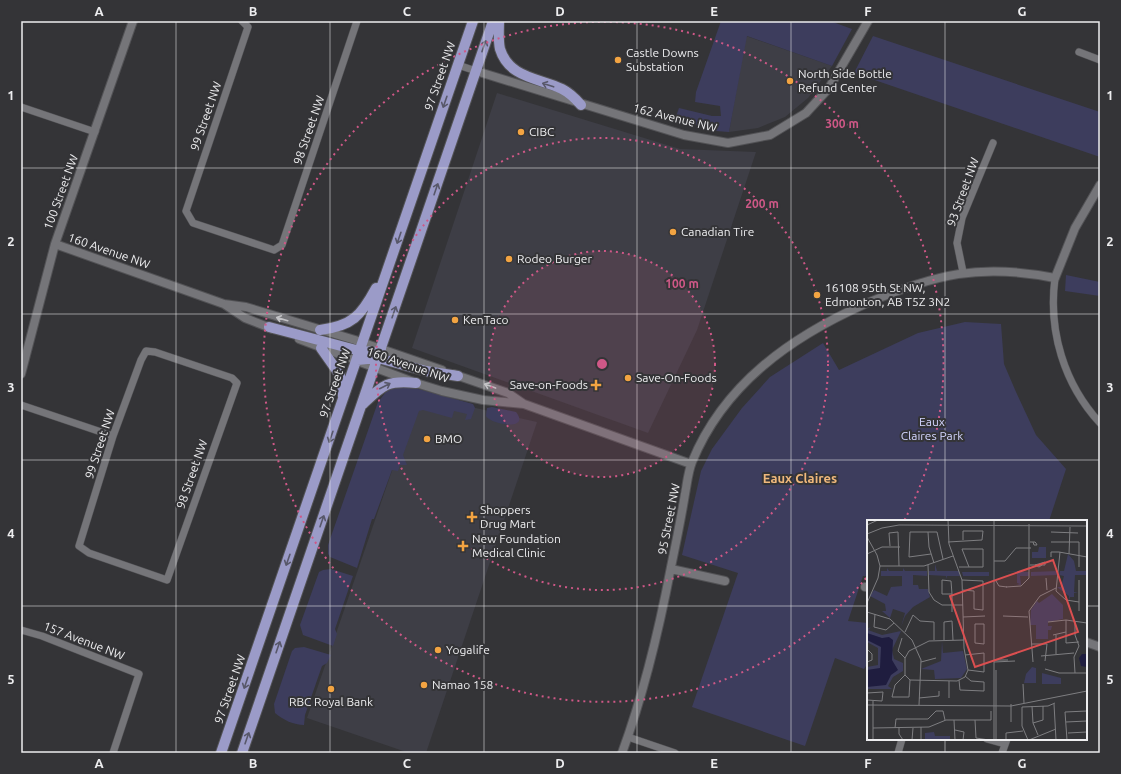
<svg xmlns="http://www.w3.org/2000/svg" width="1121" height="774" viewBox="0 0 1121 774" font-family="Ubuntu,sans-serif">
<rect width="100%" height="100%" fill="#343437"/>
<path fill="#3e3e46" d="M746 36 832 66 808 98 785 117 758 128 729 132Z
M497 93 680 149 756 152 697 330 648 433 412 348Z
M418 395 537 422 426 753H409L307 718Z"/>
<path fill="#3d3d5d" d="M721 21H830L852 29 832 66 747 36 729 132 716 131 675 119 679 108 712 116H721L720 106 695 102 696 92Z
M873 36 1100 112V157L854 73Z
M1066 275 1100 282V296L1065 291Z
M965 322 1001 324 1004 364 1016 392 1036 435 1066 469 1049 521H868V576H863L848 621 868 623V663L864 669 835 658 805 746 692 707 738 573 682 555 701 471 712 449 742 408 770 377 823 343 839 370 918 333Z
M404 385 473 404 475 408 471 419 465 420 467 414 454 411 452 418 423 410 419 411 403 455 407 465H400L398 471 392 470 374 519H372L357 568 330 557 328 554V545L378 402 389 388Z
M492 407 516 412C531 431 491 425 486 416L487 408Z
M331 569 353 576 335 629 337 634 333 646 303 635 300 625 319 572 323 570Z
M304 647 331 655 327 663 322 666 305 715 304 725C294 725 283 720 275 713L274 704 292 651 295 648Z"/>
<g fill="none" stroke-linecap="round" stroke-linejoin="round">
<defs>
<path id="minor" d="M242 21 248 27 186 211 193 223 274 250 282 245 357 21
M1079 52 1100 60
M458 65 476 71
M21 107 95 132
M963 272 957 243 962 218 993 143
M1055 278C1048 331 1064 384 1100 423
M146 351 155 352 232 378 237 383 167 580 89 553 79 546 113 436 141 360Z
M21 405 113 436
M21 630 42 636 139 674 113 753
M628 737 675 753
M987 739 1005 744
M898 753 902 739
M1002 753 1007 739"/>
<path id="tertiary" d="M476 71 684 135 728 143 770 135 806 113 829 88 868 21
M55 244 224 304 246 307 355 340 442 370
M224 304 245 318 273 329
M299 339 416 383 442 391 483 400 524 404 691 464
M21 374 55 244 133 21
M453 374 508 393 524 404
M671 569 725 581
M865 587H868
M1086 642 1100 647
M622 753C644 693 659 630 671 567 676 543 681 519 685 494 687 484 688 472 692 462 724 384 791 337 865 304 935 274 980 263 1055 278L1075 228 1100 185"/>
<path id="primary" d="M499 21C499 29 498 41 500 49 509 78 539 78 562 89 570 93 575 98 581 105
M269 327 360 351 377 352 381 349
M320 330C352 326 361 316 376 288
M321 348 340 375 343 396
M357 360 378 358 426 371 458 376
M363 404C383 385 387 380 416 383
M221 753 473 21
M242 753 493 21"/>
</defs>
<use href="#minor" stroke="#525255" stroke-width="8"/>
<use href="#tertiary" stroke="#525255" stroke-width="10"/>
<use href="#primary" stroke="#525255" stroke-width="12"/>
<use href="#minor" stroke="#757579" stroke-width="7"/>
<use href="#tertiary" stroke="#757579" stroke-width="8"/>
<use href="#primary" stroke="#9b9bc8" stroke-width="10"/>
</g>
<defs><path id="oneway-shaft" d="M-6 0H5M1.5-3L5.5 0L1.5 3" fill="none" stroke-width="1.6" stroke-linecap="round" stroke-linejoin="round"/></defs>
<g stroke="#58586a">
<use href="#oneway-shaft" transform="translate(484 46) rotate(-70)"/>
<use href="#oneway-shaft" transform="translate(548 85) rotate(-162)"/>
<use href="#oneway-shaft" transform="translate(445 102) rotate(109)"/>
<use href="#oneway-shaft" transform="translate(436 189) rotate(-71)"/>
<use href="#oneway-shaft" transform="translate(399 238) rotate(109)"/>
<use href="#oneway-shaft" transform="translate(394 312) rotate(-71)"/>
<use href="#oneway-shaft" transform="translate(385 386) rotate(-27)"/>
<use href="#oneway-shaft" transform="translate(331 437) rotate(109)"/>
<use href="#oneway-shaft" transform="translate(322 521) rotate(-71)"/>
<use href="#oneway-shaft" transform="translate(288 560) rotate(109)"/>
<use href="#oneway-shaft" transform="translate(278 647) rotate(-71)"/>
<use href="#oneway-shaft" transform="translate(246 683) rotate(109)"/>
<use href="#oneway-shaft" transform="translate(247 738) rotate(-71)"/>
</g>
<g stroke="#c3c3c6">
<use href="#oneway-shaft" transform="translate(282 319) rotate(-164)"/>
<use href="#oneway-shaft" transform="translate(490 386) rotate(-160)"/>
</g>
<path fill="none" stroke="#ededef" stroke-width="1" stroke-opacity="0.55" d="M176 21V753M330 21V753M484 21V753M637 21V753M791 21V753M945 21V521M21 168H1100M21 314H1100M21 460H1100M21 606H868M1086 606H1100M945 739V753"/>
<circle cx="602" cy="364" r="113" fill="#cf5887" fill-opacity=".12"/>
<g fill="none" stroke="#cf5887" stroke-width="2" stroke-dasharray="2 4">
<circle cx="602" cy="364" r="113"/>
<circle cx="602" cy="364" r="226"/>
<path d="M866 578A340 340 0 1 1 904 521"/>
</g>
<g fill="#f3a442" stroke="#343437" stroke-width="1.5">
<circle cx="618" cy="60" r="4"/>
<circle cx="790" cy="81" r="4"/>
<circle cx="521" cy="132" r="4"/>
<circle cx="673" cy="232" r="4"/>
<circle cx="509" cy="259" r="4"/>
<circle cx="817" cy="295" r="4"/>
<circle cx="455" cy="320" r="4"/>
<circle cx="628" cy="378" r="4"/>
<path d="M594 379h4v4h4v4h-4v4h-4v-4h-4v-4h4z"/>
<circle cx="427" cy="439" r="4"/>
<path d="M470 511h4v4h4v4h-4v4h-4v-4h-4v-4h4z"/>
<path d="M461 540h4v4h4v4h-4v4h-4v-4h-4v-4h4z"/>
<circle cx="438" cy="650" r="4"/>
<circle cx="424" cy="685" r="4"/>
<circle cx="331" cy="689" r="4"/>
</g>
<g text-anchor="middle" stroke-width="4" stroke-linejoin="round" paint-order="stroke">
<g font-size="12" fill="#ededef" stroke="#343437" text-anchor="start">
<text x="626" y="57">Castle Downs<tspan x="626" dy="14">Substation</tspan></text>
<text x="798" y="78">North Side Bottle<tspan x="798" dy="14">Refund Center</tspan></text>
<text x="529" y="136">CIBC</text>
<text x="681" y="236">Canadian Tire</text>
<text x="517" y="263">Rodeo Burger</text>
<text x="825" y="292">16108 95th St NW,<tspan x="825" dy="14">Edmonton, AB T5Z 3N2</tspan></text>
<text x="463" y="324">KenTaco</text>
<text x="636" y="382">Save-On-Foods</text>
<text x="588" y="389" text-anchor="end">Save-on-Foods</text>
<text x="435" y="443">BMO</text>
<text x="480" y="514">Shoppers<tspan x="480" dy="14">Drug Mart</tspan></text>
<text x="472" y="543">New Foundation<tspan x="472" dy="14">Medical Clinic</tspan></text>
<text x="446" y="654">Yogalife</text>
<text x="432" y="689">Namao 158</text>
<text x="331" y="706" text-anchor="middle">RBC Royal Bank</text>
</g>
<g font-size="12" fill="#ededef" stroke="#343437">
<text transform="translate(440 76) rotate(-71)" y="4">97 Street NW</text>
<text transform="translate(206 116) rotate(-71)" y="4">99 Street NW</text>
<text transform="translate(675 118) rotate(14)" y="4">162 Avenue NW</text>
<text transform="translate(309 130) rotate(-71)" y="4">98 Street NW</text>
<text transform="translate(61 192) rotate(-70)" y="4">100 Street NW</text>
<text transform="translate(963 192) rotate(-70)" y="4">93 Street NW</text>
<text transform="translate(109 251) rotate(19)" y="4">160 Avenue NW</text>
<text transform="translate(408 365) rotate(19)" y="4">160 Avenue NW</text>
<text transform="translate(335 383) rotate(-71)" y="4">97 Street NW</text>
<text transform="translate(100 444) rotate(-72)" y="4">99 Street NW</text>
<text transform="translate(192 474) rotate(-71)" y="4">98 Street NW</text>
<text transform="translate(669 519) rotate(-79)" y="4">95 Street NW</text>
<text transform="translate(84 641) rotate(21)" y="4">157 Avenue NW</text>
<text transform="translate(230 689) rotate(-71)" y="4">97 Street NW</text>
</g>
<g font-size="12" fill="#d4d6ff" stroke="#343437">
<text x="932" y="426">Eaux<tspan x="932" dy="14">Claires Park</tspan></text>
</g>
<g font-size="13" font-weight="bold" fill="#efb87c" stroke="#343437">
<text x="800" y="483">Eaux Claires</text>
</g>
</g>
<g transform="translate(867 520)">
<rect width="220" height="220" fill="#343437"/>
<path d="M172 27H179V38H165V32H171ZM201 34 207 41 209 51H220V55H208L207 72 211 73H207V77H203L202 81V76L190 67H194L197 56 192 55 193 51H197ZM68 44 70 51H92L93 56H80V59L79 56 62 55V51H68ZM20 48 22 51H36V48L38 51H60V56L46 55V65H51L52 69H61L63 77 46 87 38 96 34 107 38 93 26 89 23 98 15 91H19L18 84 3 76 7 70 20 76 24 67 35 66V56H14V51H20ZM134 51 162 52V56H153L154 65H149L153 64 150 63V52ZM191 51 190 55 164 56V52ZM95 52H122V56H96ZM185 74 196 85V99L181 102V106H185L184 110H181V119H169V105H163L164 90 170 81 172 83ZM4 107 1 110 15 115 34 111 25 130 27 139 36 143V151L26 157 21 166 25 169H0V147L11 145V128L0 122V109ZM75 121 76 133 96 131 100 149 94 158 68 159 67 150 54 149 74 141ZM165 147 169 148V163H157L159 154ZM175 153 194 158V164H175ZM67 212 68 216H83V220H58V213Z" fill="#3d3d5d"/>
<path d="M0 113 15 118 22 117 26 120 25 140 31 150 24 155 19 165 0 167V150L13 148 14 127 0 120ZM215 134H220V147L214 146 212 138Z" fill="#1f1d3f"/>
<path fill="none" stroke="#7e7e81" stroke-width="1" d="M127 0V220M0 5 11 0M61 12 62 27 67 43M184 12 211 13M0 14 15 8 32 5 220 6M0 17 10 35 13 46 11 58 0 83M81 22 115 20 116 11H96V20M163 22H168L169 23 170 25H167L166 22M184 22H212V47M23 26 22 13 31 12 32 46M193 32 189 71 199 80 212 82M0 34 15 27H33M64 34 42 37 43 12H70L76 39M202 34 203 7M184 37V32H192L220 37M127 41H138L149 28H164M61 45 62 72 67 80 75 85H96M163 45H178V42L168 45 172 47 175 45M13 46H57L86 36M92 47H116V29H95L102 47M179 58 180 70M95 60 116 61V90L107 89V71L96 70M212 60V91M129 61 132 66 140 67M139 67 154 66 162 58V4M85 74H75V60L84 61 85 74V92M0 92 23 99 45 120 54 140 52 185M8 94 7 107 19 110 27 103M136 96 161 97M96 97 118 96M199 100V123L212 122M208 101V115L212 126 207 137 208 153M181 102 199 100 220 103M108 104H117V124L108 123ZM38 112 46 95 53 101 67 102V120M186 115 199 112M35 118 31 131 38 138M77 120V102L85 101 86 120M164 124H180L178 141M0 129 5 134V140L0 142M189 134V115M98 135 117 133V152L101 150M174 136 207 133M127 140H141M54 142 69 138M127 142 148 141M166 142 162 91 173 76 189 68M178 149 192 153H220M129 150V220M38 155 43 160 90 161 98 157 101 150 97 128 95 60 82 24 81 0M38 155V138L42 131 62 121 97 120M38 155 28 165 25 177H42L43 160M92 160 93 170 117 171V162L104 161 98 156M156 164 157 183M0 173 16 172 15 181 0 180M52 178 72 176V171M82 178V161M144 184V202M187 184 189 220M0 185 144 186 220 171M165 186 166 203 171 215M87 200 88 220M108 200 109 218 122 220M199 202 220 201M166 203 176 200V186M32 207V214L36 220M6 208 62 207 79 200H124V191M28 208 29 199H61L69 191H76L78 200M88 210 97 212 96 220M201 213 220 212M6 220V181M45 220 46 208M54 220V207M139 220V213L156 211M161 220 155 206V187L181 186 188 183M162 220 189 209M200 220 198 192 220 191"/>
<path fill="#db4f50" fill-opacity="0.15" stroke="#db4f50" stroke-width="2" d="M186 40 211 112 108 147 83 76Z"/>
<rect width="220" height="220" fill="none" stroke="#ededef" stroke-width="2"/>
</g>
<circle cx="602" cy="364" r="6" fill="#cf5887" stroke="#343437" stroke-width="2"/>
<g font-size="12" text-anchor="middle" font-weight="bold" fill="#cf5887" stroke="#343437" stroke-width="4" stroke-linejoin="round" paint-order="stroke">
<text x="842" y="128">300 m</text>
<text x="762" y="208">200 m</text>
<text x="682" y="288">100 m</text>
</g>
<rect width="1121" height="774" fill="none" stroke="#343437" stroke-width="44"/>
<rect x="22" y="22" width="1077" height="730" fill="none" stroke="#ededef" stroke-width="1.5"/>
<g font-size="13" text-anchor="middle" font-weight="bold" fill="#ededef">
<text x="99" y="16">A</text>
<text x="253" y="16">B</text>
<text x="407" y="16">C</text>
<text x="560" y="16">D</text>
<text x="714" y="16">E</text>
<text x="868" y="16">F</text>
<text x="1022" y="16">G</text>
<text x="11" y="100">1</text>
<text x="1110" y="100">1</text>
<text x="11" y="246">2</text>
<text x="1110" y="246">2</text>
<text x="11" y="392">3</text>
<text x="1110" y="392">3</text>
<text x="11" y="538">4</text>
<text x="1110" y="538">4</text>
<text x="11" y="684">5</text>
<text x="1110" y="684">5</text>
<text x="99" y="768">A</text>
<text x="253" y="768">B</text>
<text x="407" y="768">C</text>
<text x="560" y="768">D</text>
<text x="714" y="768">E</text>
<text x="868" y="768">F</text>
<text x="1022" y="768">G</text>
</g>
</svg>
